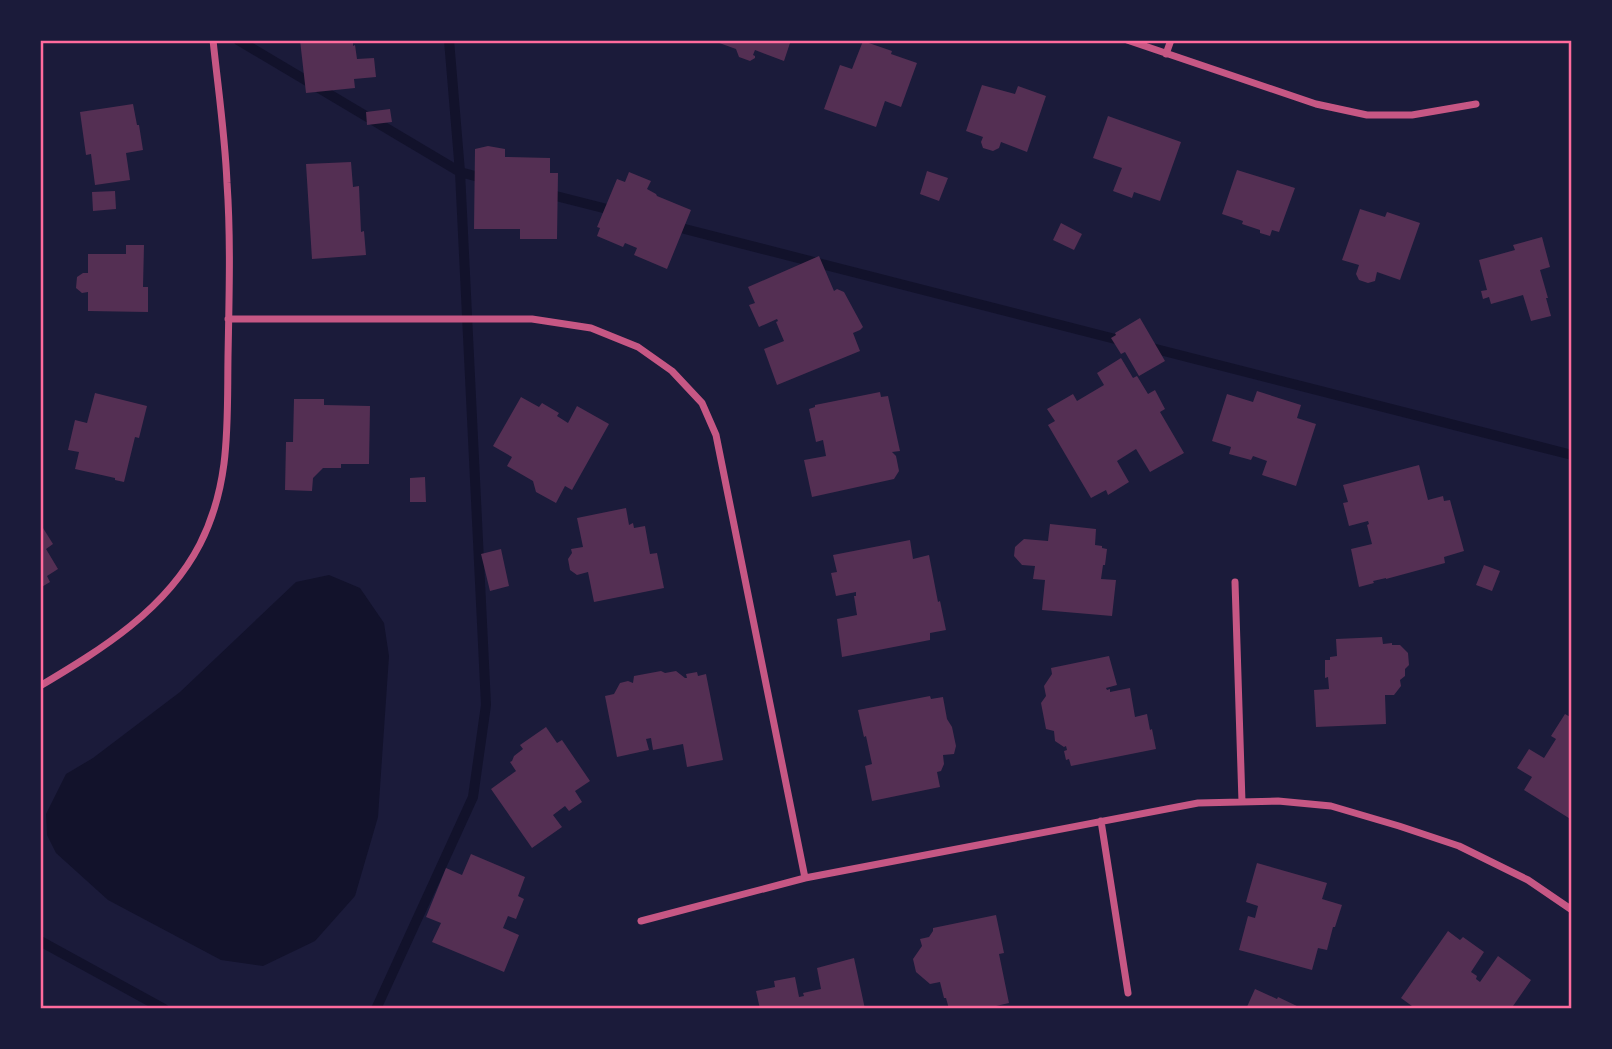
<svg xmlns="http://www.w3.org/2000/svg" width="1612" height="1049" viewBox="0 0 1612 1049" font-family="Lato,sans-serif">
<rect width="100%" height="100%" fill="#1b1b3a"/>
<path fill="#12122b" d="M329 575 360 588 384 623 389 656 378 817 355 896 315 941 263 966 221 960 108 900 56 853 47 835 46 814 66 774 93 758 180 692 296 582Z"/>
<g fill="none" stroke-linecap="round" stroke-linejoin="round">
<path stroke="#12122b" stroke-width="10" d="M238 40 460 172 486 179
M548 194 615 211
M673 226 1123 341
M1148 347 1572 455
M40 941 164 1009
M376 1009 473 797 486 705 460 172 449 40"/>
</g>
<path fill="#542f53" d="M300 40H353V46L355 45 357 59 374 58 376 77 354 79 355 88 306 93Z
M711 40H791L784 61 755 50 753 55 755 56V58L750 61 739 57 736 49Z
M863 41 892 51 891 54 917 63 901 107 885 101 876 127 824 109 840 65 852 69Z
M982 85 1015 94 1018 86 1046 96 1027 152 1001 142 999 148 993 151 983 148 981 142 983 137 966 131Z
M133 104 137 125H139L143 150 126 153 130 180 95 185 91 154 86 155 80 112Z
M390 109 392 122 367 125 366 112Z
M1108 116 1181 142 1160 201 1134 192 1132 198 1113 191 1122 168 1093 158Z
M488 146 505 149V157L550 158V173H558L557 239H520V229H474L475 149Z
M351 162 353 187 359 186 361 232 364 231 366 255 312 259 306 164Z
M1237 170 1295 188 1279 232 1272 230 1270 236 1260 233V230L1242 224 1243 221 1222 214Z
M927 171 948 178 939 201 920 194Z
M629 172 651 181 647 189 656 194 657 196 691 210 667 269 634 255 637 248 625 243 623 247 597 236 600 228 597 227 617 179 625 182Z
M115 191 116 209 93 211 92 192Z
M1360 209 1385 217 1387 212 1420 223 1400 280 1377 272 1375 281 1368 283 1359 280 1356 274 1359 265 1342 260Z
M1061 223 1082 234 1074 250 1053 240Z
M1542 237 1550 267 1540 270 1548 298H1546L1551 316 1531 321 1523 295 1491 304 1489 297 1483 299 1481 291 1487 290 1479 260 1515 250 1513 245Z
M126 245H144L143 287H148V312L88 311V292L82 293 76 288 77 277 83 273H88V254H126Z
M819 256 834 291 837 289 844 292 863 327 860 330 853 333 860 351 777 385 764 349 784 341 776 322 778 321 777 319 759 327 749 305 755 303 748 287Z
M1140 318 1165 361 1139 376 1125 352 1121 354 1111 338 1116 335 1115 333Z
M1121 358 1133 378 1137 376 1148 394 1155 390 1165 409 1160 412 1184 453 1150 472 1136 449 1117 461 1129 482 1108 495 1106 490 1091 498 1048 425 1055 421 1047 409 1073 394 1077 401 1104 385 1097 373Z
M1257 391 1301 405 1297 418 1316 424 1296 486 1262 475 1267 461 1253 456 1251 460 1229 454 1231 447 1212 441 1227 394 1253 402Z
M880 392 881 397 888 396 900 451 892 452 896 456 899 471 894 479 812 497 804 460 826 456 823 440 816 442 809 409 815 407V405Z
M95 393 147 406 139 438 135 437 124 482 115 480V478L75 469 79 452 68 450 75 420 87 423Z
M521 397 539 407 542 403 559 413 557 416 568 423 577 406 609 424 572 490 565 486 556 503 536 492 533 481 507 466 512 457 493 446Z
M294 399H324V405L370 406 369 464H341V468H323L313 478 312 491 285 490 286 442H293Z
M1419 465 1428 500 1443 496 1444 501 1450 500 1464 551 1444 557 1445 563 1386 579V578L1373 581 1374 583 1359 587 1351 549 1372 544 1367 525 1369 524 1368 521 1349 526 1343 503 1348 502 1343 485Z
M425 477 426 502H410V478Z
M626 508 629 525 633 523 634 528 645 526 650 554 657 553 664 588 594 602 588 572 577 575 570 570 568 559 572 553 571 549 583 547 577 518Z
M1050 524 1096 529 1095 545 1102 546V548L1107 549 1105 565H1103L1101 579 1116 580 1112 616 1042 610 1045 580 1033 579 1035 566 1022 565 1014 556 1015 547 1024 539 1048 541Z
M43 528 53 544 46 549 58 569 47 576 50 582 40 588V530Z
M910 540 913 559 929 555 938 602 940 601 946 630 930 633V640L842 657 837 619 857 615 854 596H856V592L836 596 831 573 837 572 833 555Z
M501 549 509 586 490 591 481 554Z
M1484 565 1500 571 1492 591 1476 585Z
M1382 637 1383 644 1392 643V645H1400L1408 653 1409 665 1405 669V676L1400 680 1401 686 1394 695H1385L1386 724 1316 727 1314 690 1329 689 1328 677 1325 678V660H1330V657L1337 656 1336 639Z
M1109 656 1117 685 1106 688 1107 690 1110 689V692L1130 688 1135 717 1147 714 1150 730 1152 729 1156 749 1071 766 1069 759 1066 760 1064 751 1067 750 1066 746 1064 747 1055 741 1054 731 1046 729 1041 703 1046 696 1044 686 1052 674 1051 668Z
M661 671 665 673 676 671 685 678H687L686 674 697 672 698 676 706 674 723 760 687 767 683 744 653 750 651 738 646 739 649 750 617 757 605 696 614 694 620 683 628 681 633 683 634 676Z
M930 696 931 699 943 697 947 719 952 727 956 746 954 754 943 755 944 764 941 771 937 772 940 787 872 801 865 766 872 764 866 736 864 737 858 710Z
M1565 714 1572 718V820L1524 790 1532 777 1517 768 1529 749 1544 758 1556 739 1551 736Z
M546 727 557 743 562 740 590 781 575 791 582 802 569 811 565 806 553 815 562 827 532 848 491 789 516 771 510 762 512 761 514 756 523 749 520 745Z
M471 854 525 877 518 896 524 899 516 919 508 916 503 928 519 935 504 972 432 942 441 923 426 917 446 868 462 875Z
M1257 863 1327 883 1322 899 1342 905 1335 927H1333L1327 950 1318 948 1312 970 1239 950 1248 916 1255 918 1258 906 1246 902Z
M996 915 1004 953 999 954 1009 1003 996 1006V1009H949L946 998H944L940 982 930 984 916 972 913 959 922 946 920 939 929 937 933 931V928Z
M1448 931 1460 940 1463 937 1484 952 1471 972 1477 976 1476 979 1480 982 1498 956 1531 980 1511 1009H1416L1401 998Z
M854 958 865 1009H760L756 991 775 987 774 981 795 977 799 997 804 996 803 993 821 989 817 968Z
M1255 989 1277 999 1278 997 1299 1007 1298 1009H1246Z"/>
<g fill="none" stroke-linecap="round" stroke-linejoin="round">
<path stroke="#c65784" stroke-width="7" d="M1127 40 1316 104 1367 115H1412L1476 104
M1166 54 1171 40
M228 319H532L591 328 638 347 672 371 702 403 716 435 805 878
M1235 582 1242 802
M40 686C102 649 166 610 200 544 231 483 227 423 228 357 229 299 231 241 227 183 225 135 218 88 213 40
M1101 821 1128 993
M641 921 805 878 1198 803 1278 801 1331 806 1399 826 1459 846 1528 880 1572 910"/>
</g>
<rect width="1612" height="1049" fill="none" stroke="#1b1b3a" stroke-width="84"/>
<rect x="42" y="42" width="1528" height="965" fill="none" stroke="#ff6b9d" stroke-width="2.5"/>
</svg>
